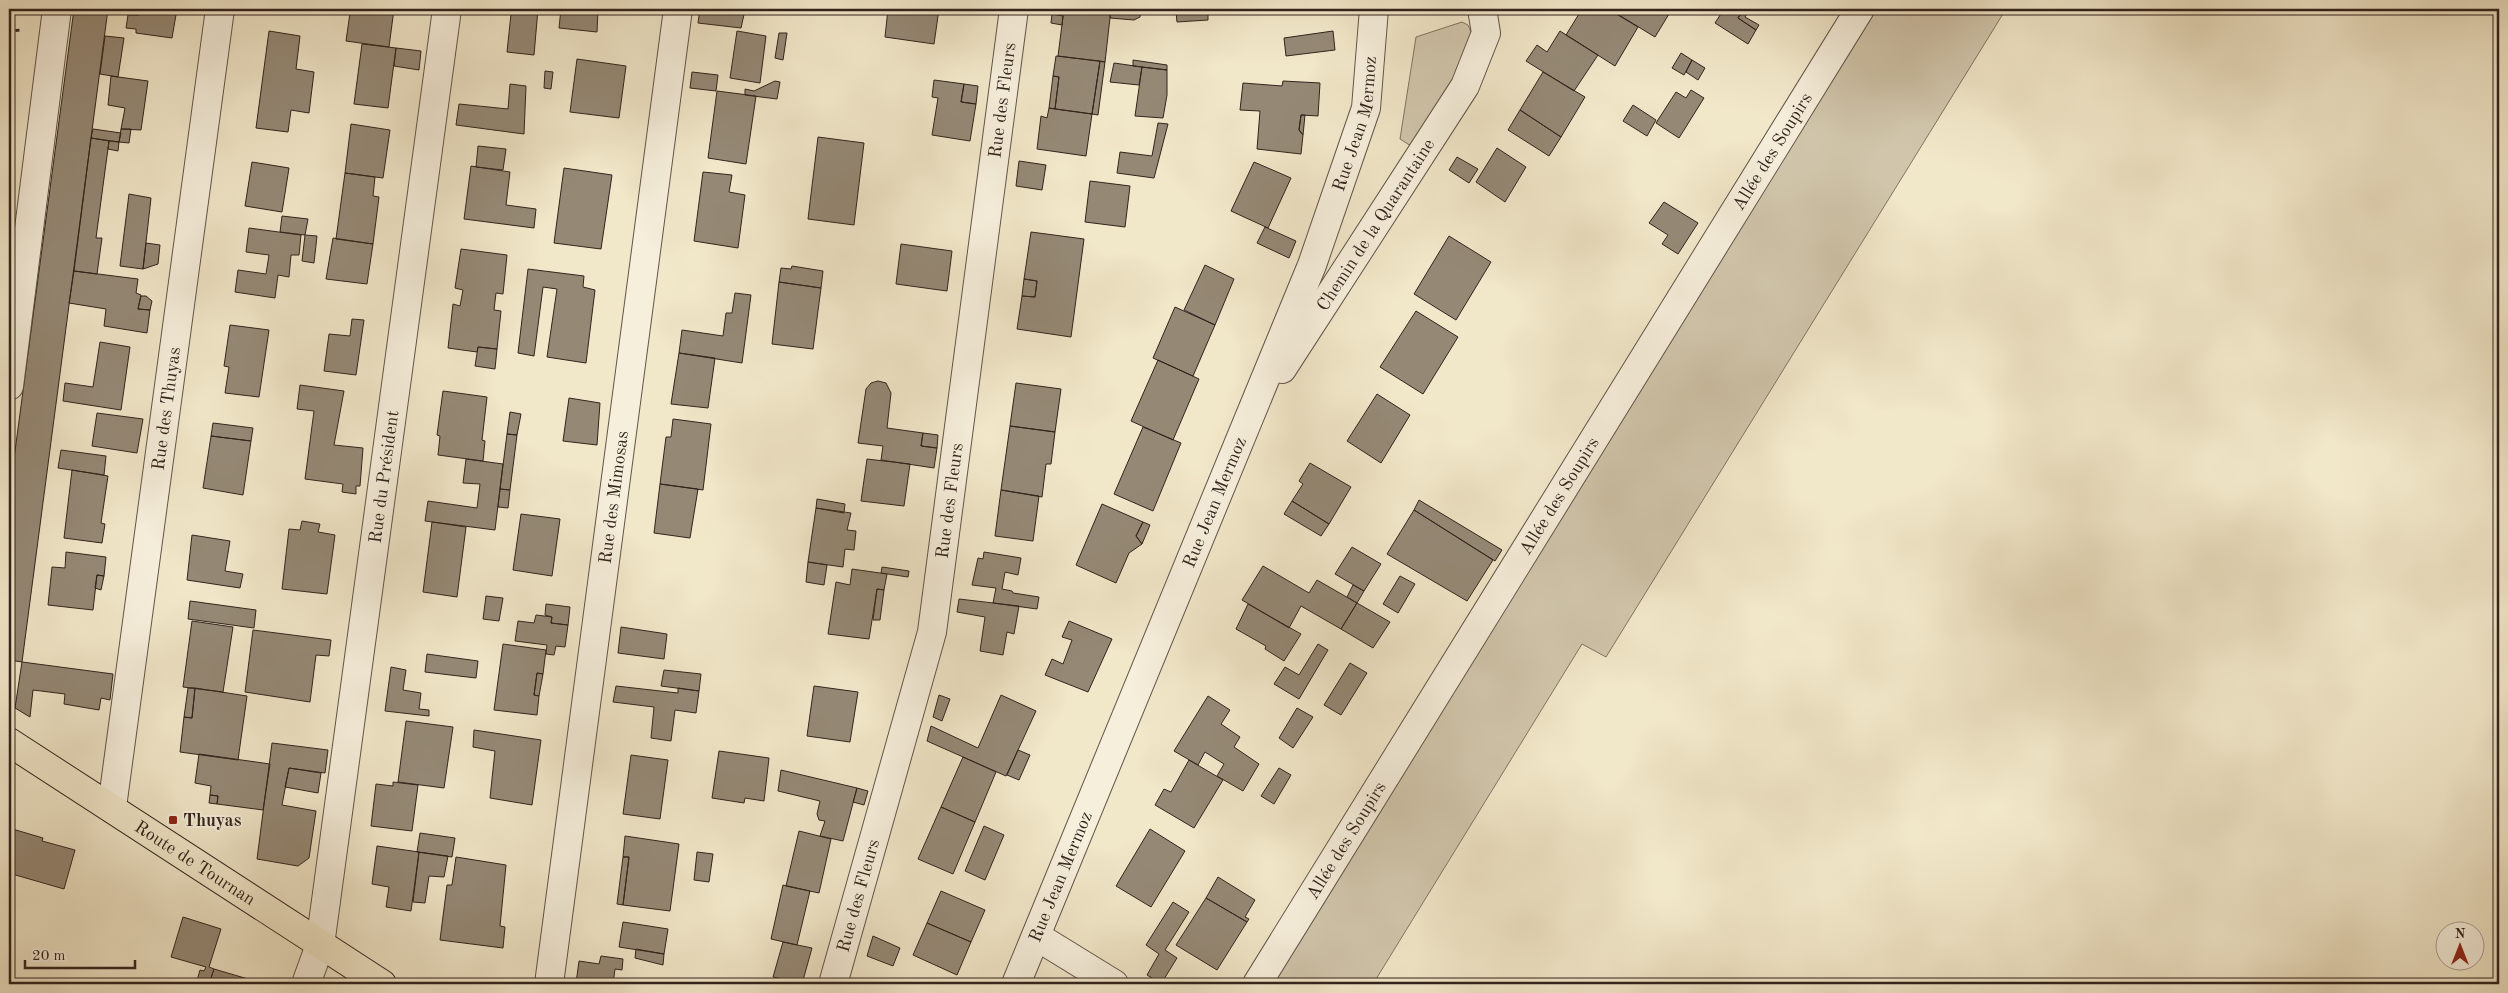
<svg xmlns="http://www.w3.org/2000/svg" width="2508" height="993" viewBox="0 0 2508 993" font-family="'Old Standard TT',serif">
<rect width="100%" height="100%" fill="#f1e7c9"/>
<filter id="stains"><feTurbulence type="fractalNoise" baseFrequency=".004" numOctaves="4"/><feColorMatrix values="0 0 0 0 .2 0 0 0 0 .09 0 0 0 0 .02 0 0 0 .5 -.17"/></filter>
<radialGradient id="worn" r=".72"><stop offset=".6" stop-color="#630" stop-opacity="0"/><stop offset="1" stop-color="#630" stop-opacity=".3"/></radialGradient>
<path fill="#d1c6ac" stroke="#827464" d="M1860 9H2006L1606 657 1582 644 1373 984H1257Z
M1462 22 1468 25C1473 35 1473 42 1472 53L1411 146 1400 139 1416 37Z"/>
<path fill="#958976" stroke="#32231d" d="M74 9H108L22 662 9 660V496Z
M140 9H177L172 38 136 33V29L126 28 128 15H139Z
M347 9H394L389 47 346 41 350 13 347 12Z
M471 9H538L534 55 507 52 511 14Z
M561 9 598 10 597 32 559 28Z
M590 9H632V14Z
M700 9 745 10 741 28 698 23Z
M888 9H939L934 44 885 37Z
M1064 9H1111L1105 62 1058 56Z
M1111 9H1141L1140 17 1134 20 1110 18Z
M1165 9H1208V20L1177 22 1176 12H1165Z
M1582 9H1608L1638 27 1615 66 1566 35Z
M1617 9H1672L1655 37 1614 12Z
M1724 9H1744L1738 18 1756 30 1748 44 1715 23Z
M1744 9H1750L1745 17 1759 25 1756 30 1738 18Z
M1052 14 1063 16 1062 25 1051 23Z
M269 31 300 36 296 69 314 72 309 113 291 110 288 132 256 128Z
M737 31 766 36 760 83 730 78Z
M1333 31 1335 50 1286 56 1284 38Z
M1560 31 1598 55 1574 91 1526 61 1537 45 1547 52Z
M779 33H787L783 60 775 58Z
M105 36 124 38 118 77 100 74Z
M362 44 396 48 388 108 354 104Z
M396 48 421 51 419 70 394 66Z
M1681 53 1692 60 1684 75 1672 68Z
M1056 56 1100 61 1092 114 1055 109 1059 77 1053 76Z
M577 59 626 66 619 118 570 112Z
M1133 60 1167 65V70L1133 66Z
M1692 60 1705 68 1698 80 1686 72Z
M1100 61 1105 62 1098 115 1092 114Z
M1114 63 1142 67 1139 85 1110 82Z
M1142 67 1167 70V95L1163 118 1135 116Z
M545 71 553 72 551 89 544 88Z
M692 72 718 75 716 91 690 88Z
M1543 72 1585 97 1561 137 1520 110Z
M111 76 148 81 141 130 121 129 125 108 108 105Z
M1053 76 1059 77 1055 109 1049 108Z
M934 80 964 84 961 102 976 104 970 141 932 135 938 98 932 97Z
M775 81 780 82 777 99 745 95V89L754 91Z
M1283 81 1320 83 1318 116 1301 115 1299 130 1303 135 1301 154 1257 149 1260 111 1240 110 1243 83 1282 86Z
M510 84 526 86 524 134 456 125 459 104 508 109Z
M964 84 978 86 976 104 961 102Z
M1691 90 1704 98 1679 138 1656 123 1676 92 1686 98Z
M717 91 756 96 746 164 708 158Z
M1633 105 1656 120 1647 136 1623 121Z
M1049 108 1092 114 1086 156 1037 149 1041 116 1047 118Z
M1520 110 1561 137 1549 156 1508 130Z
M1301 115H1305L1303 135 1299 130Z
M1158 123 1168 124 1154 178 1117 173 1120 152 1152 156Z
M351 124 390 130 383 178 345 173Z
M93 129 121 133 119 142 91 138Z
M121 129H131L129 143 119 142Z
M818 137 864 143 854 225 808 219Z
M91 138 109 141 96 238H102L97 274 74 271Z
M109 141 119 142 118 151 108 149Z
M478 146 506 149 503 170 476 167Z
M1497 148 1526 167 1505 202 1476 182Z
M1457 157 1478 169 1469 183 1449 170Z
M1019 161 1046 165 1042 190 1016 186Z
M252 162 289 168 282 212 245 206Z
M1254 162 1291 178 1268 228 1231 211Z
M471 166 510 172 506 205 536 209 534 228 464 219Z
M564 168 612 175 601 249 554 243Z
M703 172 732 175 729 192 745 195 738 248 694 241Z
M345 173 375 177 373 196 379 197 373 244 336 239Z
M1090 181 1130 186 1125 227 1085 222Z
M129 194 151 198 143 269 120 266Z
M1664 202 1698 223 1678 254 1662 244 1668 235 1649 223Z
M282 216 308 219 305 235 280 232Z
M1265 227 1296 241 1289 258 1257 243Z
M249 228 301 235 299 255H291L289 277 278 275 275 298 235 292 238 270 266 274 269 255 246 252Z
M1031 232 1084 239 1071 337 1017 329 1022 296 1035 297 1037 281 1024 279Z
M305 235 317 236 314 263 302 261Z
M1449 236 1491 262 1456 320 1414 294Z
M333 238 373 244 367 284 326 279Z
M146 243 160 245 158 264 143 269Z
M901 244 952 251 947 291 896 284Z
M461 249 507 255 503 294 496 293 494 310 501 311 497 349 478 347 477 352 448 348 453 304 460 306 463 290 455 288Z
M1205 265 1234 279 1215 325 1184 310Z
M792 266 823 271 821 288 779 282 781 268 791 269Z
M528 269 584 276 583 287 595 290 586 363 547 357 557 289 543 287 534 356 518 353Z
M74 271 138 279 136 293 141 295 138 309 150 310 147 333 104 326 106 309 69 303Z
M1024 279 1037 281 1035 297 1022 296Z
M779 282 821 288 813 349 772 344Z
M735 293 751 295 742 363 679 353 682 330 723 336 726 313H732Z
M141 296H146L152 301 150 310 138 309Z
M1175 307 1215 325 1193 376 1153 358Z
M1416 311 1458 337 1423 394 1380 367Z
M352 319 364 320 356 375 324 371 329 334 350 336Z
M230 325 269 330 259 397 225 393 229 367 224 366Z
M100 342 130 347 121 410 63 401 65 383 93 387Z
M478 347 497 349 495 369 475 366Z
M679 353 715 358 708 408 671 404Z
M1158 360 1199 379 1173 440 1131 421Z
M878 381 886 383 891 393 887 428 923 433 921 446 937 448 934 468 881 460 883 446 858 443 866 389 871 383Z
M1016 383 1061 389 1055 432 1010 426Z
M300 385 344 391 334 445 363 448 360 486H356V494L342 492 343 484 305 479 314 411 297 409Z
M443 391 487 397 482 440 485 441 483 461 438 455 440 436 437 435Z
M1377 394 1410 415 1381 463 1347 441Z
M569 398 600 403 597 445 563 441Z
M510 412 521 414 517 435 507 434Z
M97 413 143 419 137 453 92 446Z
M673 419 711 424 703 490 660 484 666 437H671Z
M213 423 253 428 251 441 211 436Z
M1010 426 1055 432 1051 464H1046L1042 497 1001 490Z
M1143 427 1181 443 1153 511 1114 494Z
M923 433 938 435 937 448 921 446Z
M507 434 517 435 510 490 500 489Z
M211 436 251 441 243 495 203 488Z
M61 450 106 456 104 475 58 468Z
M466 459 503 464 495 530 425 521 428 501 477 508 480 484 463 483Z
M867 459 910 464 904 506 861 501Z
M1310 463 1351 487 1329 524 1292 501 1303 484 1299 481Z
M72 470 108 476 101 523 105 524 102 543 64 538Z
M660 484 698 489 690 538 654 533Z
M500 489 510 490 508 508 498 507Z
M1001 490 1039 496 1033 541 995 536Z
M817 499 845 504 844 513 816 508Z
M1419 500 1502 550 1495 561 1414 510Z
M1292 501 1329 524 1321 536 1284 514Z
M1102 504 1143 522 1136 536 1142 544 1129 553 1116 583 1076 565Z
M816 508 851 513 847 530 856 531 854 550 845 549 843 567 808 562Z
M1414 510 1493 560 1467 601 1387 554Z
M521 514 560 519 552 576 513 570Z
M302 521 320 524 318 532 335 535 327 594 282 589 289 529 300 530Z
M432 522 466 527 457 597 423 592Z
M1143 522 1150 525 1142 544 1136 536Z
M192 535 230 541 225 571 243 574 240 588 187 580Z
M1352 547 1381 564 1364 591 1335 574Z
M66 552 106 557 104 576 97 575 93 610 48 605 52 567 65 568Z
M984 552 1021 558 1018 575 1005 572 1002 589 1012 591 1013 593 1039 597 1037 609 993 603 996 588 972 585 978 558 983 559Z
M808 562 827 565 824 585 806 582Z
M1263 566 1309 593 1317 580 1357 603 1341 629 1301 606 1289 628 1242 600Z
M882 567 909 571 908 577 881 573Z
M852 569 887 574 884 590 877 589 869 639 828 634 836 582 850 585Z
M97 575 104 576 101 590 95 588Z
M1400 576 1415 584 1398 613 1383 604Z
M1353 585 1364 591 1357 603 1347 597Z
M877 589 884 590 880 620H873Z
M486 596 503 598 499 621 483 619Z
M959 599 1019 606 1014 634 1007 632 1003 655 980 651 985 617 957 612Z
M190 601 256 610 254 628 188 619Z
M1357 603 1390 622 1373 648 1341 629Z
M546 604 570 607 568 625 551 623 552 617 545 615Z
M1248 604 1301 634 1284 661 1265 649 1266 646 1236 629Z
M536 615 552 617 551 623 568 625 565 647 556 646 554 655 546 654 547 645 515 641 518 621 534 623Z
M192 621 233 627 223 692 183 687Z
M1069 621 1112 639 1088 692 1045 675 1052 659 1063 664 1072 640 1062 637Z
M621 627 667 634 664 659 618 653Z
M253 630 331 640 329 656 316 655 310 702 245 692Z
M503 644 546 650 543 674 537 673 534 695 539 696 537 715 494 710Z
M1318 644 1328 650 1299 699 1274 684 1285 667 1299 675Z
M427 654 478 661 476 678 425 672Z
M22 662 113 674 110 700 101 698 99 710 64 704 65 694 33 690 30 717 15 708Z
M1350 663 1367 673 1341 715 1324 705Z
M391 667 406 670 403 690 421 693 419 709 429 710V716L385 711Z
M664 670 701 674 699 691 661 686Z
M537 673 543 674 539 696 534 695Z
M616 686 678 693V688L699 691 696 713 675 710 671 741 651 738 654 707 613 702Z
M814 686 858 692 850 742 807 736Z
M188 688H195L192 718 184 717Z
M195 688 247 696 238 760 180 752 184 717 192 718Z
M939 695 950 699 942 721 933 717Z
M1001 695 1036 711 1006 776 927 741 931 726 978 748Z
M1208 696 1230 710 1221 724 1240 737 1234 747 1259 764 1243 791 1217 776 1224 764 1205 752 1198 765 1174 751Z
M1297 708 1313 717 1293 748 1279 738Z
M406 721 453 727 444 788 398 782Z
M474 730 541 740 532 805 490 798 495 751 473 747Z
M272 743 328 750 325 773 289 768 282 805 316 811 309 858 298 866 257 859Z
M1018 750 1030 755 1019 780 1007 775Z
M719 751 769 758 764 801 745 798 744 803 712 798Z
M199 754 270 764 263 810 217 804 218 796 210 795 211 786 195 783Z
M631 755 668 760 660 819 623 814Z
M963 757 996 772 975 822 941 807Z
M1189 760 1223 780 1194 828 1155 805 1164 789 1171 792Z
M289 768 321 773 318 793 285 787Z
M1279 768 1291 775 1274 804 1261 796Z
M781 770 857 788 843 841 820 836 825 821 819 820 817 814 820 801 778 791Z
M393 782 418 785 412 831 371 826 376 784 393 786Z
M857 788 868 791 864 805 853 802Z
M210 795 218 796 217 804 209 803Z
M941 807 975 822 953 874 918 859Z
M984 826 1004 835 985 880 965 871Z
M9 828 43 838 42 841 75 850 64 889 12 874 13 869 9 868Z
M1150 829 1185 851 1151 907 1116 886Z
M799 831 831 839 819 893 786 886Z
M420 833 455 838 452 857 417 852Z
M625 836 679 844 670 911 623 905 629 857H623Z
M377 846 419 852 411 911 386 907 389 887 372 884Z
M419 852 448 856 444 877 429 876 425 903 413 902Z
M697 852 713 854 709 882 694 880Z
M456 857 506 865 500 926 505 927 503 948 440 940 447 885H452Z
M623 857H629L623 905 617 904Z
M1218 877 1255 900 1245 917 1249 919 1247 922 1206 898Z
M783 885 810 891 797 945 771 939Z
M941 891 985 910 971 942 927 923Z
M1206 898 1247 922 1217 970 1176 945Z
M1173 902 1189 912 1165 950 1177 958 1161 984 1147 975 1159 954 1146 945Z
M183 917 221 929 209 967 214 969 209 984H196L200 970 204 971 206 967 171 957Z
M623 922 668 929 664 954 619 947Z
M927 923 971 942 957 975 913 955Z
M873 936 900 948 893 966 867 956Z
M783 942 812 948 802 984H785L786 980 773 977Z
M636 949 664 954 663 965 635 958Z
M601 956 623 959 622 970 615 969 613 984 576 983 579 961 599 964Z
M214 969 265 984H209Z"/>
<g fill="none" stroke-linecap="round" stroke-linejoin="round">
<defs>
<g id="minor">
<path id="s1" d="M1282 369 1465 86 1486 33 1482 9"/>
<path d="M9 386 57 9"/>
<path id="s2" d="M112 807 220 9"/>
<path d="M1036 936 1114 984"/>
<path id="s3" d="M306 984 320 945 447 9"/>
<path id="s4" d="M549 984 678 9"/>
<path id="s5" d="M833 984 932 632 1014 9"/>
<path id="s6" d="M1016 984 1312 265 1366 108 1374 9"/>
<path id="s7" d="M1257 984 1860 9"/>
</g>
<g id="major">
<path id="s8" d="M9 742 382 984"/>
</g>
</defs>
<use href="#minor" stroke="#625448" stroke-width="30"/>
<use href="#major" stroke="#32231d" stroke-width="30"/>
<path stroke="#32231d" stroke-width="3" stroke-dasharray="4 2.5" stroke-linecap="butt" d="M9 31 21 30"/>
<use href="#minor" stroke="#f6efdc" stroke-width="28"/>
<use href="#major" stroke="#f1e7c9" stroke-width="28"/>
</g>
<rect fill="#8f2418" stroke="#f6efdc" stroke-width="2" x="168" y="815" width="10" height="10" rx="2.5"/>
<g text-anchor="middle" stroke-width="4" stroke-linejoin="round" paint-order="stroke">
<g font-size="18" fill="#32231d" stroke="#f6efdc">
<text dy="6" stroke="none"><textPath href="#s5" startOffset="902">Rue des Fleurs</textPath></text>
<text dy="6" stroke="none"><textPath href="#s6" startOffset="926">Rue Jean Mermoz</textPath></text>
<text dy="6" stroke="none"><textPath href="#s7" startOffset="979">Allée des Soupirs</textPath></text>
<text dy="6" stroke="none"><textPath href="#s1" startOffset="172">Chemin de la Quarantaine</textPath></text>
<text dy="6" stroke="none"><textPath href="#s2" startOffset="402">Rue des Thuyas</textPath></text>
<text dy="6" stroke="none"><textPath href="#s3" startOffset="514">Rue du Président</textPath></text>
<text dy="6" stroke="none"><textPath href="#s4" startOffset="491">Rue des Mimosas</textPath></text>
<text dy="6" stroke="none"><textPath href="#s7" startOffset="574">Allée des Soupirs</textPath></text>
<text dy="6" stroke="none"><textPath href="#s6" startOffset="521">Rue Jean Mermoz</textPath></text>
<text dy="6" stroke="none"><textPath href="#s5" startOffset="498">Rue des Fleurs</textPath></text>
<text dy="6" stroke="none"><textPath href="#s7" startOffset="169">Allée des Soupirs</textPath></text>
<text dy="6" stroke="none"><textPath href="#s8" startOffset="222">Route de Tournan</textPath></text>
<text dy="6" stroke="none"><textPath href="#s6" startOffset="116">Rue Jean Mermoz</textPath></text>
<text dy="6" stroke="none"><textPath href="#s5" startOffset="92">Rue des Fleurs</textPath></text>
</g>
<g font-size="18" font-weight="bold" fill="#32231d" stroke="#f6efdc" text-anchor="start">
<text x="183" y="826">Thuyas</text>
</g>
</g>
<rect width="2508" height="993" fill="none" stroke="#f1e7c9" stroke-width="30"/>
<rect x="10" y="10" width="2488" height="973" fill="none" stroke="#32231d" stroke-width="2.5"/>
<rect x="15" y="15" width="2478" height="963" fill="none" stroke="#32231d"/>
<g transform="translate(2460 946)"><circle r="24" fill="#f6efdc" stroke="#a89d90"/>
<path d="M0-4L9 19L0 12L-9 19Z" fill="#8f2418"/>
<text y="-8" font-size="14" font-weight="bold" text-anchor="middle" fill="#32231d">N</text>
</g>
<path d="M25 960v8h110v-8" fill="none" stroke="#32231d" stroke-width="2.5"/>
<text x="32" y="960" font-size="15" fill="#32231d" stroke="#f6efdc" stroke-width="4" paint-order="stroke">20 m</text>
<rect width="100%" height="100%" filter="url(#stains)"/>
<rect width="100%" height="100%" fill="url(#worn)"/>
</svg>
